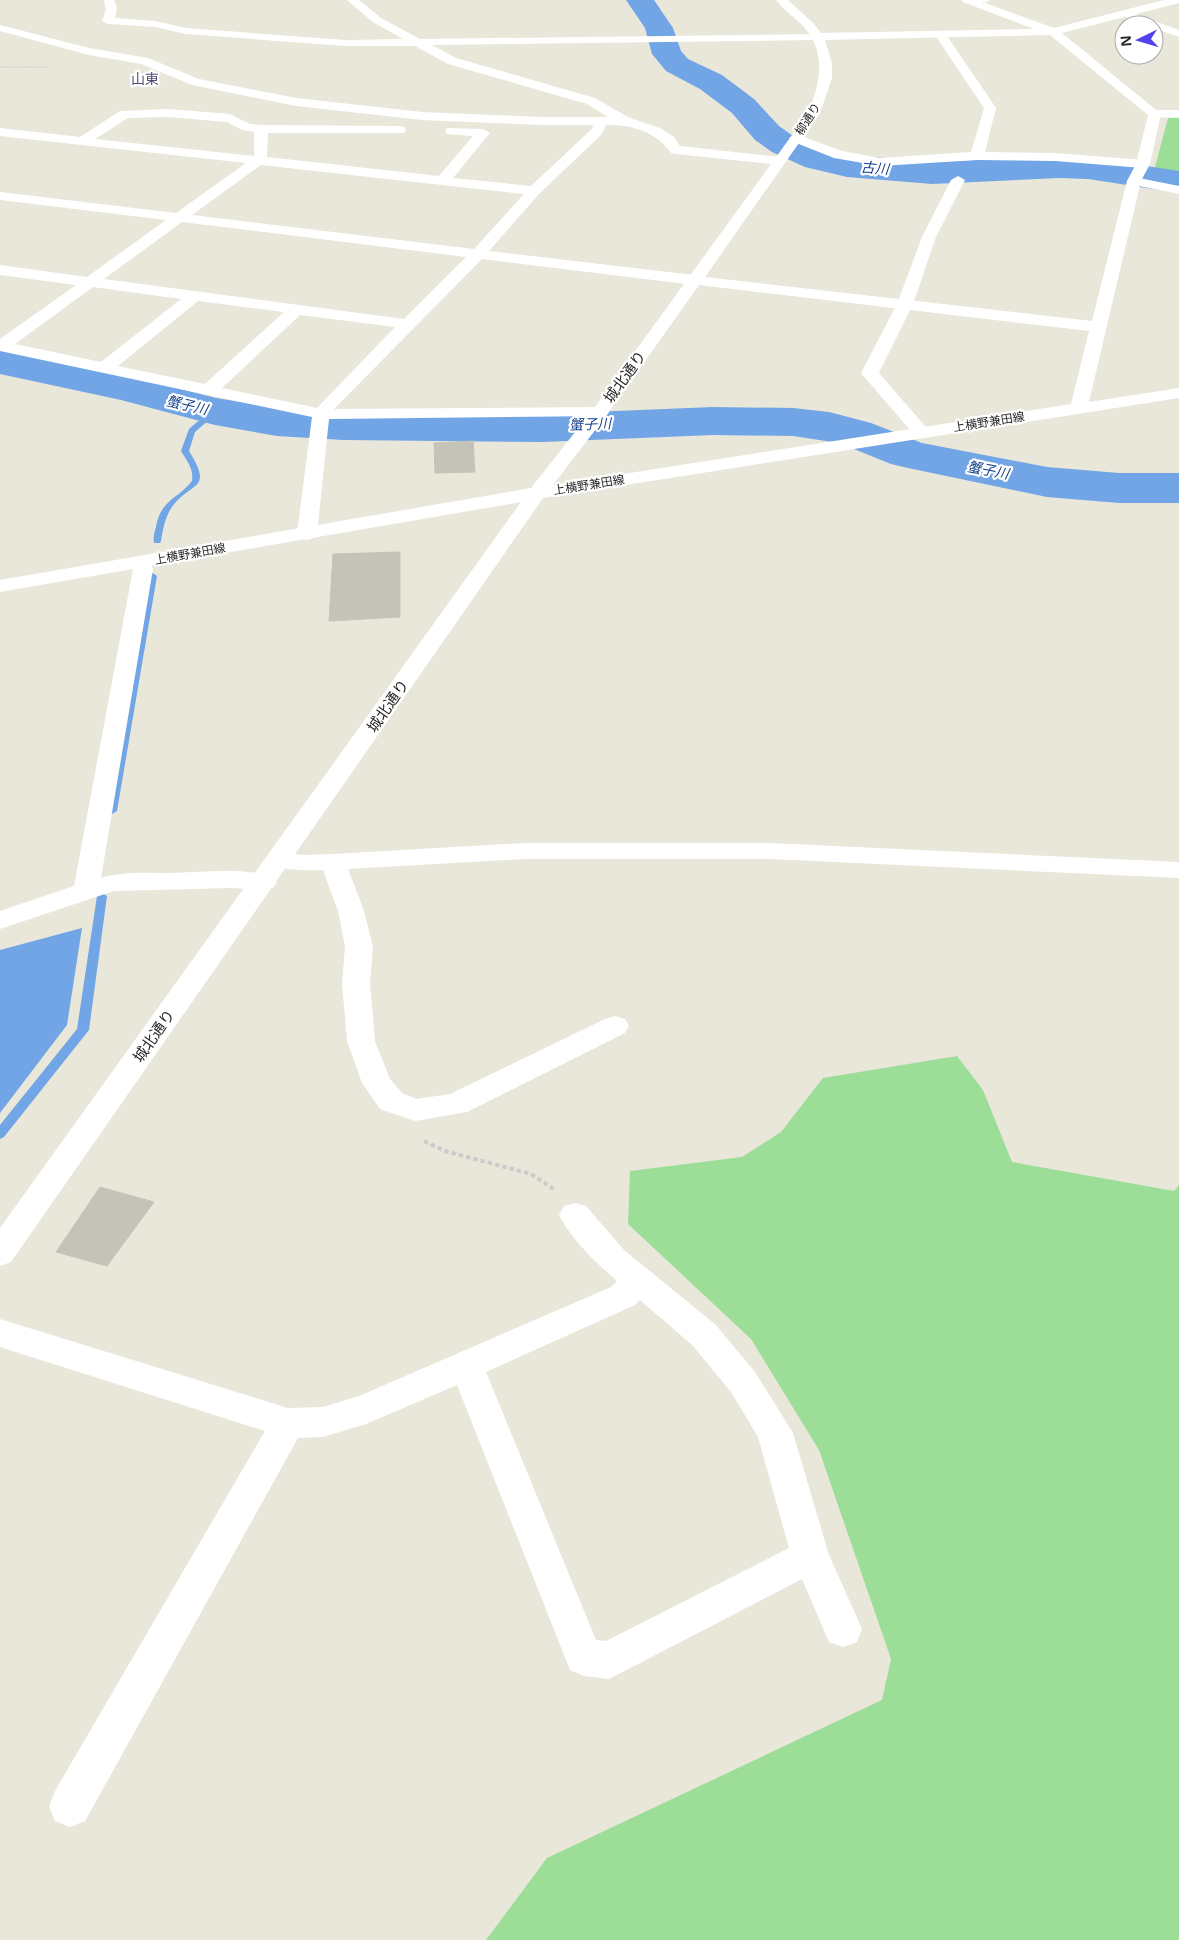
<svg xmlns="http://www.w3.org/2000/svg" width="1179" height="1940" viewBox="0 0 1179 1940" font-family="'Open Sans','Noto Sans JP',sans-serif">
<rect width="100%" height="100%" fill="#e9e7d9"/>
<path fill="#9cdd98" d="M1174 117H1179V176L1154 171 1168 118Z
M957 1056 983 1090 1012 1162 1174 1191 1179 1185V1940H486L547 1858 882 1700 891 1659 819 1450 751 1339 628 1224 630 1171 742 1157 781 1132 823 1078Z"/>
<path fill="#71a5e6" d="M82 928 67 1025 0 1113V950Z"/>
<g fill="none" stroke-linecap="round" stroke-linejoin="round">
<path fill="#71a5e6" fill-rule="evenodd" d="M212 409 219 411 195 432 189 451C214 491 191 481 172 507 165 517 163 529 161 541L160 543H154C153 538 154 533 156 527 161 499 177 500 192 481 194 469 187 461 181 451L189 429Z
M153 573 157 576 117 811 112 814 107 811 149 576Z
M102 893 107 896 89 1030 4 1137 0 1139V1125L77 1029 97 896Z"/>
<path fill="#71a5e6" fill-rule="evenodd" d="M626 0H654L673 28 681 51 688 59 722 75 754 99 779 126 796 138 827 152 847 155 932 162 1059 156 1088 157 1179 171V193L1088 179 1059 178 932 184 847 177 805 167 772 152 755 140 732 113 700 89 666 71 652 54 645 28Z
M0 348 126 375 216 398 277 408 343 412 466 414H543L713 407 793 408 829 412 871 423 922 443 1047 467 1119 473H1179V503H1119L1047 497 908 468 891 464 839 443 793 436 713 435 543 442 343 440 277 436 215 425 121 400 0 374Z"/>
</g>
<path fill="#c4c3b9" stroke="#c4c3b4" d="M473 441 475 472 435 473 434 443Z
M400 552V617L329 621 333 554Z
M100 1187 154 1202 107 1266 56 1252Z"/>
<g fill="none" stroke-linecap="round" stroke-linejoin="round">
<path stroke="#cbcbcb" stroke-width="1" stroke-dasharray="2 1" stroke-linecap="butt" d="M0 67H47"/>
<path stroke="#cbcbcb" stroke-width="4" stroke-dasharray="4.5 3" stroke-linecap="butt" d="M424 1141 445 1151 531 1174 555 1190"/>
<path fill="#fff" fill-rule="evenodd" d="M104 0H114L117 8 115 18 155 21 186 28 345 40 403 39 373 22 347 0H359L381 18 420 39 818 34 824 37 818 40 432 45 456 58 595 98 628 117 662 129 674 137 680 146 780 157 787 161 780 165 676 154 671 153C657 132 631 124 606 125L602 134 539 194 489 251 694 275 700 277 702 280 700 283 694 285 482 259 334 409 600 407 606 408 609 412 606 416 329 419 317 534 314 538 307 540 300 538 297 534 312 417 0 351V339L76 285 0 275V265L87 277 166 220 0 200V192L176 213 246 163 0 136V128L80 137 120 111 168 109 230 114 250 124 261 125 399 126 404 127 406 130 404 133H268L267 157 439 176 473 136 447 134 445 131 447 128 483 129 490 133 453 178 531 186 592 129 593 125H541L422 120 296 106 192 85 141 64 89 55 0 31V25L89 48 148 58 199 79 296 98 422 112 541 117H608L587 104 448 64 415 46H345L186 34 155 27 108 24 102 21 106 10ZM168 117 227 122 242 130 254 132V156L95 139 128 118ZM261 165 524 194 474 249 192 215ZM182 222 466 257 404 319 104 279ZM93 287 181 299 101 362 15 344ZM198 301 284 312 205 384 118 366ZM300 315 395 327 317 408 222 388Z
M969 0H989L988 2 969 4Z
M1127 11 1179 30V37L1154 28V25H1145L1123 16 1121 14 1123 12Z
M941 32 945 33 996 108 985 152 1055 153 1143 160 1150 164 1143 168 1055 161 977 160 880 166 834 158 791 141 789 138 796 134 842 151 880 158 971 152 984 108 935 35Z
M1155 110H1179V118L1150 117 1149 114 1150 111Z
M958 176 965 180 936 237 913 304 879 373 931 433 928 437 922 438 916 437 861 373 897 304 922 237 951 180Z
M1134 177 1179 186V194L1129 184 1127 181Z
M141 556 148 558 153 569 101 878C124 871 150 873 174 873 206 872 242 868 273 876L277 882 273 888 264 890 230 888 114 891 0 929V911L74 886 133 569 131 562 134 558Z
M524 843H771L1179 862V878L771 859H524L348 869 364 911 373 947 370 983 375 1041 390 1079 402 1093 416 1099 450 1094 605 1019 615 1016 625 1019 629 1026 625 1033 467 1112 415 1121 380 1109 362 1083 347 1041 342 983 345 947 338 911 323 870C305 871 288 870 271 866L267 860 271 854 280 852 302 855 333 854Z
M575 1203 586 1206 624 1250 716 1325 755 1372 793 1433 829 1555 862 1629 857 1642 843 1647 829 1642 802 1579 609 1679 584 1676 570 1670 457 1385 366 1424 323 1437 298 1438 85 1821 70 1827 55 1821 49 1806 55 1791 265 1431 0 1347V1319L288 1408 323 1407 359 1396 611 1287 617 1281C596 1263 572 1240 559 1215L564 1206ZM640 1300 692 1345 731 1392 758 1437 789 1548 606 1641 596 1640 486 1372 635 1305Z"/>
<path fill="#fff" fill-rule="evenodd" d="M776 0H788L812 22 821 33 1034 29 963 2 962 0H977L1054 28 1164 0H1179V3L1062 33 1161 114 1150 164 1141 181 1089 402 1179 388V398L543 498 11 1262 0 1266V1228L521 502 0 592V580L531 488 594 408 808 113C820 83 827 53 804 27 795 17 783 10 776 0ZM1050 35 1148 115 1136 164 1127 181 1092 321 705 277 820 113 832 78V63L825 40ZM699 285 1089 331 1071 404 553 485 606 416Z"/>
</g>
<g text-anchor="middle" stroke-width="4.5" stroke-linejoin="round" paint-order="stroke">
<g font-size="12" fill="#272727" stroke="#fff">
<text transform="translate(808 119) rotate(-57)" y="4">柳通り</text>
<text transform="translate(989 422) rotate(-9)" y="4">上横野兼田線</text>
<text transform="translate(589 485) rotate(-9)" y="4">上横野兼田線</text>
<text transform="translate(190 554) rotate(-10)" y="4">上横野兼田線</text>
</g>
<g font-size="14" fill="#504b75" stroke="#fff">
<text x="145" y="84">山東</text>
</g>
<g font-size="14" font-style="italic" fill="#15418e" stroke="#fff">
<text transform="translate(875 168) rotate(5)" y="5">古川</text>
<text transform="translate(187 405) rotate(13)" y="5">蟹子川</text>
<text transform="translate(590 424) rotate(-2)" y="5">蟹子川</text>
<text transform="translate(988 470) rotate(11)" y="5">蟹子川</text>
</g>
<g font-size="15" fill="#272727" stroke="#fff">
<text transform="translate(625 377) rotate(-54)" y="5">城北通り</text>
<text transform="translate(388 706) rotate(-55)" y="5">城北通り</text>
<text transform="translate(154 1036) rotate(-55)" y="5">城北通り</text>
</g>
</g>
<g transform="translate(1139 40) rotate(265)"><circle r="24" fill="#ffffff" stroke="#a9a9a9"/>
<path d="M0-4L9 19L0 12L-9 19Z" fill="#5341ee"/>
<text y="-8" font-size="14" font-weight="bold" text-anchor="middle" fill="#272727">N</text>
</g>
</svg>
